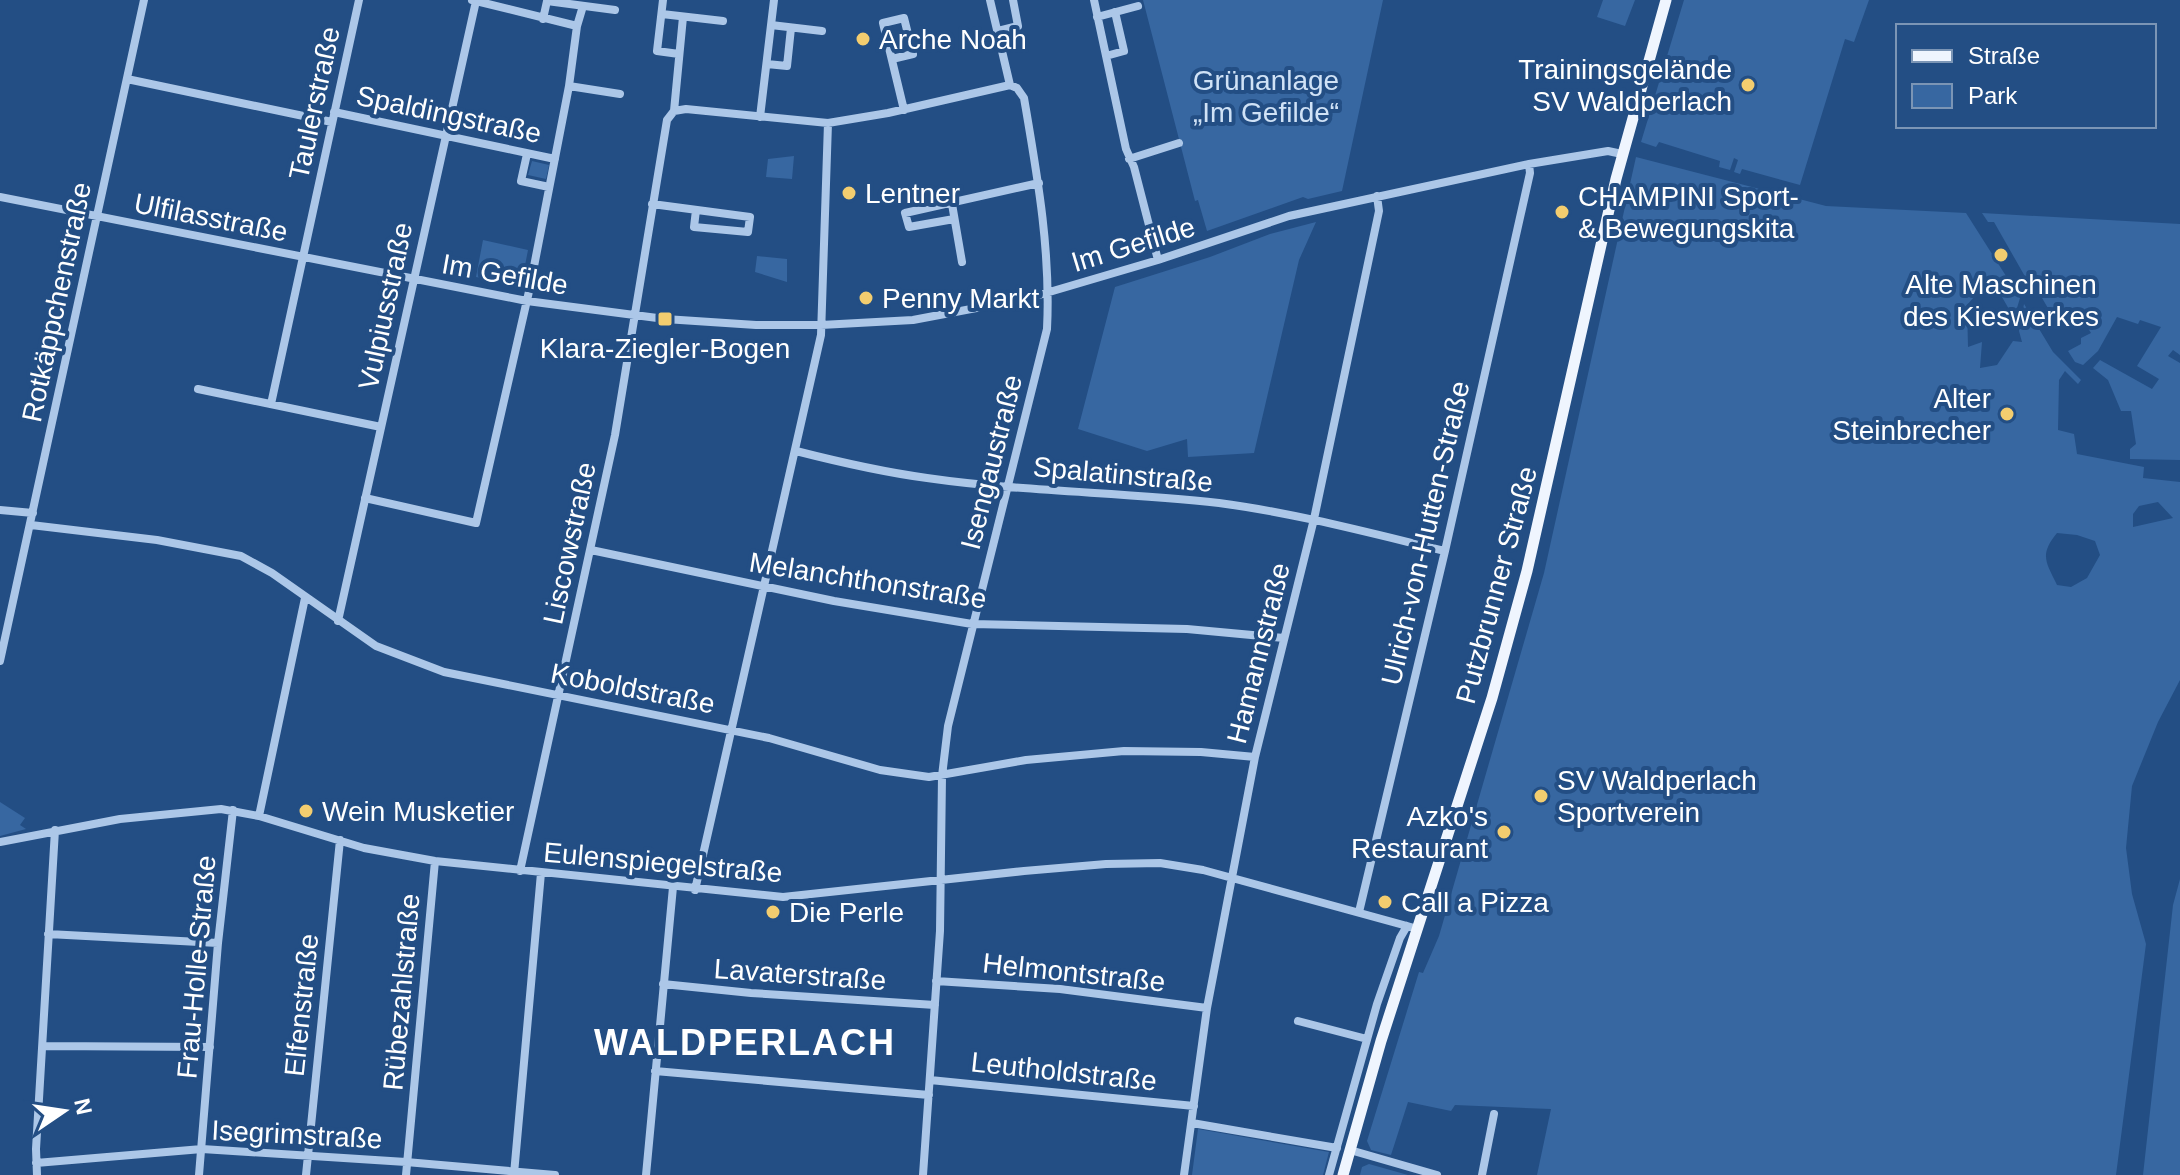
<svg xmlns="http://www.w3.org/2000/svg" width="2180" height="1175" viewBox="0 0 2180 1175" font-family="Helvetica,sans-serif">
<rect width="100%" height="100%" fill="#234e84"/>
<path fill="#3767a1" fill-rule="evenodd" d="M1143 0H1383L1342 191 1308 199 1303 197 1207 231 1198 200 1195 201Z
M1603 0H1635L1625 26 1597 17Z
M1684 0H1869L1854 42 1845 39 1800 185 1742 169 1740 174 1734 172 1738 160 1734 158 1730 170 1719 167 1720 161 1659 142 1656 147 1641 142Z
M794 156 792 179 766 177 768 159Z
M1636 157 1826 206 1966 213 2020 298 2014 318 1998 290 1974 297 1967 305 1968 347 1982 342 1980 368 1997 365 2013 341 2022 342 2019 331 2024 304 2053 352 2081 380 2078 384 2065 371 2059 380 2058 430 2074 434 2077 454 2144 467 2143 478 2180 482V680L2158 722 2132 786 2126 848 2132 894 2146 944 2116 1175H1537L1551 1109 1455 1105 1451 1111 1408 1102 1391 1155 1371 1150 1367 1141 1419 972 1423 973 1439 936 1544 573ZM2158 502 2173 518 2133 527V514L2139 506ZM2057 533 2077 535 2095 541 2100 555 2087 578 2071 587 2057 585C2046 562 2039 555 2057 533Z
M532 161 549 165 546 179 528 175Z
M1982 213 2180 224V355L2173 350 2168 356 2180 363V460L2130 459V449L2136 444 2131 411H2121L2108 380 2093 368 2100 360 2152 389 2159 379 2137 366 2161 327 2140 320 2138 324 2117 317 2098 351 2083 365 2075 362 2068 351 2081 344V338L2091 333 2081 317 2056 322 2031 279 2027 280 1994 222H1988Z
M1316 222 1299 260 1254 453 1188 457 1187 439 1147 451 1078 429 1115 287 1210 257 1270 234Z
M483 240 528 250 521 286 476 277Z
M757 256 787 259V282L755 272Z
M0 802 25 818 20 825 26 829 0 836Z
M2180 879V1175H2143L2173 905Z
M1198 1129 1329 1152 1323 1175H1192Z
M1369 1164 1408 1175H1360L1362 1167Z"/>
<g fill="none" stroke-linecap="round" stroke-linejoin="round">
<path stroke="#acc7e8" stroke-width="8" d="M472 0 577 26
M663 0 657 51 679 54
M990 0 1010 85
M1094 0 1126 149 1134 167 1158 260
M662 14 723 21
M1097 17 1138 6
M543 19 547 1 615 10
M771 25 822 31
M998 31 1018 26 1013 0
M1106 56 1124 51 1115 12
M892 59 913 54 904 18 883 23 904 110
M767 64 787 66 791 28
M127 79 332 122
M569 86 620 94
M674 111 686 109 828 123 888 113 1010 85 1017 88 1024 98C1037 174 1051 251 1047 329L948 726 942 776 940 931 923 1175
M334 112 555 159
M760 117 774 0
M527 154 521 181 549 187
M1129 159 1179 143
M0 197 527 301 665 319 756 325H821L913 320 1029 298 1158 260 1289 216 1529 164 1608 151 1622 154
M652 204 750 217 748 232 694 227 696 210
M952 204 962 262
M954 219 909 227 905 213 1039 183
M198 389 381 427
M271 404 359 0
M796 451C839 462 883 472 927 478 1024 492 1122 492 1219 503 1295 513 1370 533 1445 551
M365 498 476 523 530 287 569 86 577 26 583 6
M0 510 33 513
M31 525 157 540 241 556 272 573 376 646 444 672 769 738 880 770 929 777 1026 760 1124 751 1201 752 1255 757
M591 550 834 601 972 624 1187 629 1284 638
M338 621 476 1
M0 661 144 0
M259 816 305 598
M0 842 120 819 221 809 259 816 364 848 435 861 783 897 1024 871 1106 864 1160 863 1203 870 1418 929
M520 871 615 435 667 120 674 111 683 17
M695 890 821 335 828 123
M1359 912 1445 551 1530 173 1529 164
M48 934 218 943
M936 981 1060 989 1207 1008
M663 984 751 993 935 1005
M1298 1021 1367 1039
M43 1046 210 1047
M655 1071 929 1095
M930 1080 1194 1106
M1192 1123 1337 1148
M1350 1150 1437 1175
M36 1163 202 1149 406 1162 555 1175
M514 1174 541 873
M37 1175 36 1149 55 830
M199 1175 218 943 233 810
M306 1175 340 840
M406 1175 435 861
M646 1175 673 887
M1184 1175 1207 1008 1255 757 1314 519 1379 211 1377 196
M1329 1175 1377 1004 1400 938 1407 926
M1482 1175 1494 1114"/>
<path stroke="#eff5fe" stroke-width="11" d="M1343 1175 1381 1041 1492 698 1527 571 1616 179 1666 0"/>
</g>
<g fill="#f3cd6f" stroke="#234e84" stroke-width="3">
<circle cx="863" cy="39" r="8"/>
<circle cx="1748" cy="85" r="8"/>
<circle cx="849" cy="193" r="8"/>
<circle cx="1562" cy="212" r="8"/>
<circle cx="2001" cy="255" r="8"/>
<circle cx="866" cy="298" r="8"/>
<rect x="657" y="311" width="16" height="16" rx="4"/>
<circle cx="2007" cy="414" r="8"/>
<circle cx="1541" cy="796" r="8"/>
<circle cx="306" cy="811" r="8"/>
<circle cx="1504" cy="832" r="8"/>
<circle cx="1385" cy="902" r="8"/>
<circle cx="773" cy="912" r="8"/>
</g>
<g text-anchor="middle" stroke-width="8" stroke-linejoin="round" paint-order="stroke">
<g font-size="28" fill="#fff" stroke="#234e84" text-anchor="start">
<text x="879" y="49">Arche Noah</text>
<text x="1732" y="79" text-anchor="end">Trainingsgelände<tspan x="1732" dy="32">SV Waldperlach</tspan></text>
<text x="865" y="203">Lentner</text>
<text x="1578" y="206">CHAMPINI Sport-<tspan x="1578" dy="32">&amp; Bewegungskita</tspan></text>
<text x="2001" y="294" text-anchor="middle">Alte Maschinen<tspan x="2001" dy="32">des Kieswerkes</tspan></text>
<text x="882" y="308">Penny Markt</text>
<text x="665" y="358" text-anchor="middle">Klara-Ziegler-Bogen</text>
<text x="1991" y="408" text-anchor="end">Alter<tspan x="1991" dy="32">Steinbrecher</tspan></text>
<text x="1557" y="790">SV Waldperlach<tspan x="1557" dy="32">Sportverein</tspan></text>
<text x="322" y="821">Wein Musketier</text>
<text x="1488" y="826" text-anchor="end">Azko's<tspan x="1488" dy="32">Restaurant</tspan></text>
<text x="1401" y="912">Call a Pizza</text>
<text x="789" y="922">Die Perle</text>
</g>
<g font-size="28" fill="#d0e2f6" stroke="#234e84">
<text x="1266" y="90">Grünanlage<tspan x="1266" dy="32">„Im Gefilde“</tspan></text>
</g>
<g font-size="28" fill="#fff" stroke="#234e84">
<text transform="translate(314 103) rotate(-78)" y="10">Taulerstraße</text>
<text transform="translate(449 114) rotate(12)" y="10">Spaldingstraße</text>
<text transform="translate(211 217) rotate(11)" y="10">Ulfilasstraße</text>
<text transform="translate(1133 244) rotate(-17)" y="10">Im Gefilde</text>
<text transform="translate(505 274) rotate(10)" y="10">Im Gefilde</text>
<text transform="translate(56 302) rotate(-78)" y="10">Rotkäppchenstraße</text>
<text transform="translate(385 306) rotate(-78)" y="10">Vulpiusstraße</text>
<text transform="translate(991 462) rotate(-76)" y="10">Isengaustraße</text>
<text transform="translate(1123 474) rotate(5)" y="10">Spalatinstraße</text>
<text transform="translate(1425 533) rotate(-77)" y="10">Ulrich-von-Hutten-Straße</text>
<text transform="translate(569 543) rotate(-78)" y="10">Liscowstraße</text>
<text transform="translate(868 580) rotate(9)" y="10">Melanchthonstraße</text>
<text transform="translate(1496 585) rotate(-75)" y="10">Putzbrunner Straße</text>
<text transform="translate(1258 653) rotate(-76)" y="10">Hamannstraße</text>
<text transform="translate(633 688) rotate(11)" y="10">Koboldstraße</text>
<text transform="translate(663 862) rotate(5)" y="10">Eulenspiegelstraße</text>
<text transform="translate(196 967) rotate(-85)" y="10">Frau-Holle-Straße</text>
<text transform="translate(1074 972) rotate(6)" y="10">Helmontstraße</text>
<text transform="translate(800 974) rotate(4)" y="10">Lavaterstraße</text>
<text transform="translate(401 992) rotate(-85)" y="10">Rübezahlstraße</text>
<text transform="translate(301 1005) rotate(-84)" y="10">Elfenstraße</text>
<text transform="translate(1064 1071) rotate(6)" y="10">Leutholdstraße</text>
<text transform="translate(297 1134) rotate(3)" y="10">Isegrimstraße</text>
</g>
<g font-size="36" font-weight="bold" letter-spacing="2" fill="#fff" stroke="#234e84">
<text x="745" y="1055">WALDPERLACH</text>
</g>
</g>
<rect x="1896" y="24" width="260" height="104" fill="#234e84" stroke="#7b95b5" stroke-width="2"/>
<rect x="1912" y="50" width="40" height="12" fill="#eff5fe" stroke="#7b95b5" stroke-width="2"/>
<text x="1968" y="64" font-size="24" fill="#ffffff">Straße</text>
<rect x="1912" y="84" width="40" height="24" fill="#3767a1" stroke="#7b95b5" stroke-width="2"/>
<text x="1968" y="104" font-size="24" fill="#ffffff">Park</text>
<g transform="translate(64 1111) rotate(77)" stroke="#234e84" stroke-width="6" paint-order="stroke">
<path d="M0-6L14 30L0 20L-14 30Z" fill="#ffffff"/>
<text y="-12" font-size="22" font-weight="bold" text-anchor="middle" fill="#ffffff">N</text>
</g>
</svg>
